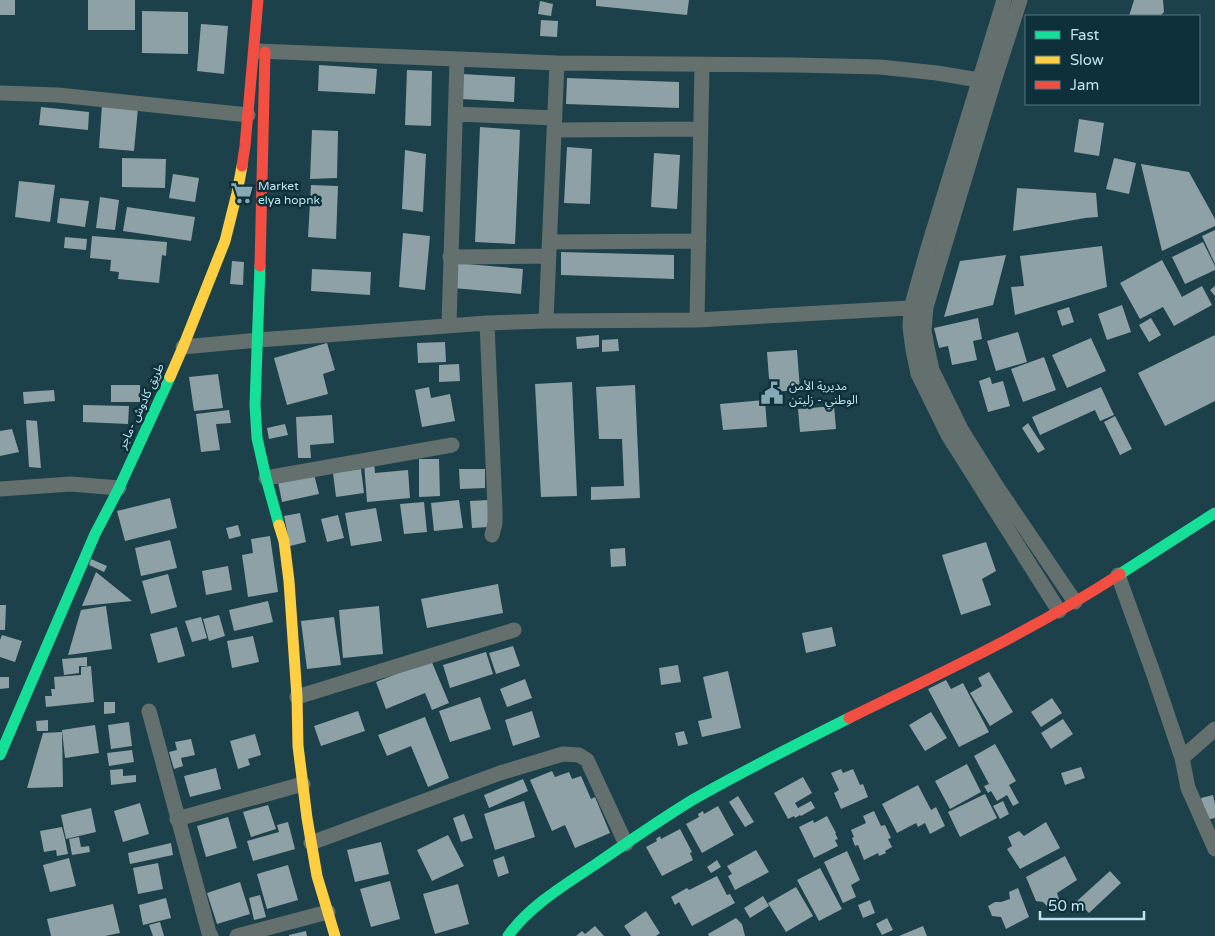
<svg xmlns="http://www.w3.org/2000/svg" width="1215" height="936" viewBox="0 0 1215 936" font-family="'Varela Round','Noto Sans Arabic',sans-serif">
<rect width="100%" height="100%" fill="#1c414a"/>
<path fill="#8ea1a6" d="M0 0H15V15H0Z
M88 0H135V30H88Z
M596 0H689L687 15 596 6Z
M1134 0H1163L1164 12 1160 16H1129Z
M540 1 553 4 551 16 538 14Z
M142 11 188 12V54L142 53Z
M541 20 558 21 557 37 540 36Z
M201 24 228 26 224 74 197 71Z
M319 65 377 69 375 94 318 91Z
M407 70 432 71 431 126 405 125Z
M462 74 515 77 514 102 461 99Z
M567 78 679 82V108L566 104Z
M102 105 138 108 134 151 99 148Z
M41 107 89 112 88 130 39 125Z
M1079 119 1104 123 1099 156 1074 152Z
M480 127 520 130 515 244 475 242Z
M312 130 338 131 337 178 310 179Z
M567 147 592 149 590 204 564 203Z
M405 150 426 154 423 212 402 209Z
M654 153 680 155 677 209 651 207Z
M122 158 166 159 165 188 122 187Z
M1114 158 1136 163 1129 194 1106 189Z
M1141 164 1189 172 1215 219V226L1162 251Z
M173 174 199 178 195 202 169 198Z
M19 181 55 185 50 222 15 217Z
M311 185 338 186 336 239 308 237Z
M1017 188 1096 193 1098 217 1085 218 1013 231Z
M100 197 119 200 115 230 96 228Z
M60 198 89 201 85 227 57 223Z
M127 207 195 217 191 241 123 231Z
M1215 230V264L1202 236Z
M403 233 430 236 425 290 399 287Z
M92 236 167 242 166 256 162 255 159 283 118 279 119 272 110 271 111 260 90 258Z
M65 237 87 239 86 250 64 248Z
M1203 242 1215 266V270L1185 284 1172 257Z
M1102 246 1107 287 1015 315 1011 287 1024 286 1020 256Z
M561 252 674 255V279L561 275Z
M1006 255 993 305 944 317 960 261Z
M1162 260 1182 297 1202 286 1212 305 1174 326 1163 307 1140 319 1120 283Z
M232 261 244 262 243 285 230 284Z
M455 263 523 269 521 294 453 288Z
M312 269 371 272 370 295 311 291Z
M1215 286V296L1210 290Z
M1122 305 1131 332 1107 340 1098 314Z
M1069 307 1074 322 1062 326 1057 311Z
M978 318 982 339 973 341 977 360 952 365 948 346 939 348 934 328Z
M1151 318 1161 335 1149 342 1139 325Z
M1018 332 1027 362 996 371 987 341Z
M599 335V347L577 349 576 337Z
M1215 335V401L1165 426 1138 373Z
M1091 338 1106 371 1067 388 1052 355Z
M618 339 619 351 602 352V340Z
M445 342 446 362 418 363 417 343Z
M327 343 335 370 323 374 328 394 287 405 274 358Z
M797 350 800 390 770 392 767 352Z
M1044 357 1056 390 1023 402 1011 369Z
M459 364 460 381 439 382V365Z
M218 374 223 408 194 411 189 377Z
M990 377 992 384 1003 381 1010 406 988 412 979 381Z
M572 382 577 496 541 497 535 384Z
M111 385H140V402H111Z
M635 385 640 498 591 500V487L624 486 622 439H599L596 387Z
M429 387 431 398 450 394 455 421 422 427 415 390Z
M1101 387 1114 415 1100 421 1095 410 1040 435 1032 417Z
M54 390 55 401 24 404 23 392Z
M765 400 767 427 723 430 720 404Z
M83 405 129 406 128 424 83 422Z
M834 406 836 429 800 432 798 409Z
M229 410 231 423 216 424 220 450 201 452 196 414Z
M332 415 334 443 310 445 311 458H298L296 417Z
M1115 416 1132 449 1120 455 1104 422Z
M26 420 37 421 41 468 29 467Z
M1028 423 1045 449 1038 453 1022 428Z
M285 424 288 435 269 439 267 428Z
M12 429 19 452 0 456V431Z
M419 459H439L440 496 419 497Z
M374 462 375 473 408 470 410 498 367 502 364 463Z
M361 469 364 493 336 497 333 473Z
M459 469H485V488L460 489Z
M314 474 319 494 282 502 278 482Z
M170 498 177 528 125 541 117 511Z
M459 500 463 528 434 531 431 503Z
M488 500 489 527 472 528 470 501Z
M424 502 427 532 404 534 400 504Z
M376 508 382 541 351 546 345 513Z
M300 513 306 542 290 546 284 516Z
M338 515 344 538 327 542 321 519Z
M238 525 241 536 229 539 226 528Z
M270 536 278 592 248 597 242 555 253 553 251 539Z
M170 540 177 568 141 576 135 548Z
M986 542 996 571 982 579 991 605 961 615 942 555Z
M625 548 626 566 611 567 610 549Z
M91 559 107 566 104 572 89 565Z
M228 566 232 590 206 595 202 571Z
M96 572 132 601 82 606Z
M168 574 177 607 151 614 142 581Z
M498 584 503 613 427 628 421 599Z
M268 601 273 622 234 631 229 610Z
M0 605H6L5 630H0Z
M106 606 112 649 68 655 81 610Z
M379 606 383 654 343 658 339 610Z
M219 615 225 636 209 641 203 619Z
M201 617 207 638 192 642 185 621Z
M334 617 341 665 307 669 301 621Z
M177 627 185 656 158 663 150 634Z
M832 627 836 646 806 653 802 633Z
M2 635 22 641 15 662 0 657V640Z
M253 636 259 662 232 668 227 641Z
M513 646 520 666 496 674 489 653Z
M486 652 493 674 450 688 443 665Z
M87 657V666H79V673L64 675 62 659Z
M431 660 449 703 432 710 425 693 386 709 376 682Z
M678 665 681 682 661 685 659 668Z
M91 666 94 702 46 707 45 696H52L51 689H55L54 677 81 675V667Z
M728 671 741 728 702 737 698 721 712 718 703 677Z
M989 672 1013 712 990 726 970 693 982 686 978 678Z
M0 677H9V688L0 689Z
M525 679 532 698 507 707 500 689Z
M946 680 951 689 963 683 989 732 959 747 928 689Z
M480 697 491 729 450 742 439 711Z
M1052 698 1062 713 1041 727 1031 712Z
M104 702H115V713L104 714Z
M358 711 365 731 321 746 314 726Z
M532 711 540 737 513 746 505 720Z
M931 712 947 738 925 751 909 725Z
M425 717 449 778 428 787 411 746 387 756 378 735Z
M1063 719 1073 734 1051 749 1041 733Z
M48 720V731H37L36 721Z
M129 722 132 746 111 749 108 725Z
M95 725 99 753 65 758 62 730Z
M684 731 688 744 678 746 675 733Z
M62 732 63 787 27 788 43 733Z
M255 734 261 755 248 759 250 765 238 769 230 741Z
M191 739 195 755 181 758 183 766 174 769 169 752 177 750 175 742Z
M995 744 1016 781 1009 785 1019 803 1013 806 1007 795 997 801 991 791 988 793 984 786 989 784 974 756Z
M132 750 134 762 109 766 107 753Z
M967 764 981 792 950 809 935 781Z
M1081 767 1085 778 1065 785 1061 773Z
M216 768 221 789 190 797 184 776Z
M123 769V776L136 775V782L111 785 110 770Z
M841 769 843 773 853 769 860 785 863 784 868 797 841 809 834 793 839 790 831 773Z
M552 771 555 777 569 772 572 779 581 776 591 799 595 797 610 833 575 848 565 825 552 831 530 780Z
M803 777 812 793 795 803 798 808 811 801 815 808 801 816 800 815 795 818 794 816 788 819 774 793Z
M523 779 528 791 489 808 484 795Z
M918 785 931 810 936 807 945 826 930 834 925 823 918 827 916 823 897 833 882 804Z
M985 794 997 818 960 837 948 812Z
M1213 795 1215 804V818L1205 820 1201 798Z
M738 796 754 822 745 827 729 802Z
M524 801 535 837 495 850 484 814Z
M1003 801 1009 814 1000 819 993 806Z
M140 803 149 834 123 842 114 811Z
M268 805 276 829 251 837 243 812Z
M718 806 734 835 702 853 686 824 699 817 698 814 703 811 704 814Z
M91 808 96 832 66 839 61 815Z
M874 811 881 826 885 825 891 838 888 839 892 847 885 851 886 853 879 856 878 853 864 860 858 845 855 846 852 838 854 837 851 830 866 823 863 816Z
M464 814 473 838 461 842 453 818Z
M827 816 836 833H835L838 839 835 840 838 846 814 858 799 827 813 820 814 823Z
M228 817 237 848 206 857 197 826Z
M288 822 295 849 253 861 247 841 279 832 277 825Z
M1046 822 1060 848 1020 869 1007 849 1012 846 1008 837 1019 831 1024 836Z
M62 827 65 839 64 840 65 839 68 854 57 856 56 850 44 852 40 831Z
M680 829 692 852 690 853 693 860 662 876 646 847 657 841 656 839 660 836 661 839Z
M448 835 464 866 432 881 417 850Z
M79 837 81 847 89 846 90 852 72 855 69 839Z
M381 842 389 874 355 882 347 850Z
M171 843 173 855 130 864 128 853Z
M756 850 769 872 735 890 728 876 732 874 727 866Z
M847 851 860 880 851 885 856 897 843 903 824 862Z
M504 856 509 873 498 877 493 860Z
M1065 856 1077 880 1057 893 1060 902 1048 907 1043 902 1036 901 1026 877Z
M69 858 76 886 50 892 43 865Z
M717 860 721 867 711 873 707 867Z
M158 863 163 889 138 894 133 868Z
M288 865 298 900 267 909 257 874Z
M820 868 842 909 819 921 797 880Z
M1110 871 1121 883 1089 913 1077 901Z
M717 876 727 895 730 894 735 903 692 926 679 902 675 905 671 897 687 888 689 890Z
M390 881 400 919 371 927 360 889Z
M240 882 250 914 217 924 207 893Z
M458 884 469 924 435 934 423 894Z
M796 887 813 916 786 932 768 903Z
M1018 888 1029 917 1006 929 1001 917 992 916 988 906 995 902H1001L1010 899 1009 892Z
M260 895 266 917 254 920 249 898Z
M763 896 769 906 750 918 744 908Z
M166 898 171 918 143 925 139 905Z
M870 900 875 913 863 918 858 905Z
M113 904 120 933 105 936H51L47 919Z
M646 911 660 933 656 936H631L624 926Z
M736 918 742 924 745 936H709L708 934Z
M887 918 893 930 882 935 876 924Z
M160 922 164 936H153L149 925Z
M595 926 604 936H576L582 931 585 934Z
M923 926 927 936H899Z
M306 931 307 936H289V935Z"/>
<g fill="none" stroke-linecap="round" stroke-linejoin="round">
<path stroke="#63706d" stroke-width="15" d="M1004 0 928 248 911 308 910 327 913 350 918 374 948 435 1059 611
M1020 0 994 81 926 307 924 330 927 347 932 370 962 431 997 487 1075 602
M257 51 557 63 794 65 880 67 937 73 979 80
M0 93 58 95 248 115
M456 114 555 118
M554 130 701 129
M550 242 699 241
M450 257 549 256
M697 320 702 65
M546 321 557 63
M487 323 495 509V523L492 535
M449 325 457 59
M183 347 258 340 487 323 546 321 697 320 926 307
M266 478 452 445
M0 489 71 484 119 488
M1118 575 1154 675 1182 758 1188 788 1215 849
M297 697 514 630
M149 711 209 933 211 936
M1182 758 1215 729
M177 819 303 784
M311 843 500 773 563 754 579 755 587 760 626 844
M237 936 328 912"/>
<path stroke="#16e098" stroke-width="11" d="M260 266 255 405 257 438 266 478 279 525
M1120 574 1215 513
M0 755 95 534 119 488 170 377
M508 936C529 906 566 884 596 864 628 842 661 819 694 799 745 770 797 744 849 718"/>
<path stroke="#ffcf43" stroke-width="11" d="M170 377 183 347 225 241 237 193 242 166
M279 525 284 541 289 581 297 697 298 746 307 818 317 876 335 936"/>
<path stroke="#f24e42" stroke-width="11" d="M242 166 245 146 258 0
M260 266 265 52
M849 718C941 673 1034 630 1120 574"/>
</g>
<defs>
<symbol id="supermarket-bare" viewBox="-9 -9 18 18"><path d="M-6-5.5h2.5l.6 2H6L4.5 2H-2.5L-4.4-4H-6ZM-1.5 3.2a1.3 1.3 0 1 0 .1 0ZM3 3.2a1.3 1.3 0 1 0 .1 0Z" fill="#85aab6" stroke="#0e303a" stroke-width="2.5" paint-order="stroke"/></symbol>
<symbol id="civic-bare" viewBox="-9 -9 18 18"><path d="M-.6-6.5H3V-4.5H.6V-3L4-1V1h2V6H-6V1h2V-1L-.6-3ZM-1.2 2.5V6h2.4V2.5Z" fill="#85aab6" stroke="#0e303a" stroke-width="2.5" paint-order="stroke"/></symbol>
</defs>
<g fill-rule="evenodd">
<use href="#supermarket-bare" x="226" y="177" width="32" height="32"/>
<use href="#civic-bare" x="756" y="377" width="32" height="32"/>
</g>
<g text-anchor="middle" stroke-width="5" stroke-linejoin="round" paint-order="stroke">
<g font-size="12" fill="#bee3f0" stroke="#0e303a" text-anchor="start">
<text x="258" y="190">Market<tspan x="258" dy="14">elya hopnk</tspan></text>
<text x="789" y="390">مديرية الأمن<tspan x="789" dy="14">الوطني - زليتن</tspan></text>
</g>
<g font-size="12" fill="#bee3f0" stroke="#0e303a">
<text transform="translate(141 406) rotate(-65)" y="4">طريق كادوش -ماجر</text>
</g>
</g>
<rect x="1025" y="15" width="175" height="90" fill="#0e303a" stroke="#547883"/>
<rect x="1035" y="31" width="25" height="8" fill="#16e098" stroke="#547883"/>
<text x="1070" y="40" font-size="15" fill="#bee3f0">Fast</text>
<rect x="1035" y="56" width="25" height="8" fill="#ffcf43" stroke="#547883"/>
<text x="1070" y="65" font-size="15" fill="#bee3f0">Slow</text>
<rect x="1035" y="81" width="25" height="8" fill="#f24e42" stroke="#547883"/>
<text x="1070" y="90" font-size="15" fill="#bee3f0">Jam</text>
<path d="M1040 911v8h104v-8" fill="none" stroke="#bee3f0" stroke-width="2.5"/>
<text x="1048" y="911" font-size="15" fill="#bee3f0" stroke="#0e303a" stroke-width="4" paint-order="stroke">50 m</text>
</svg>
